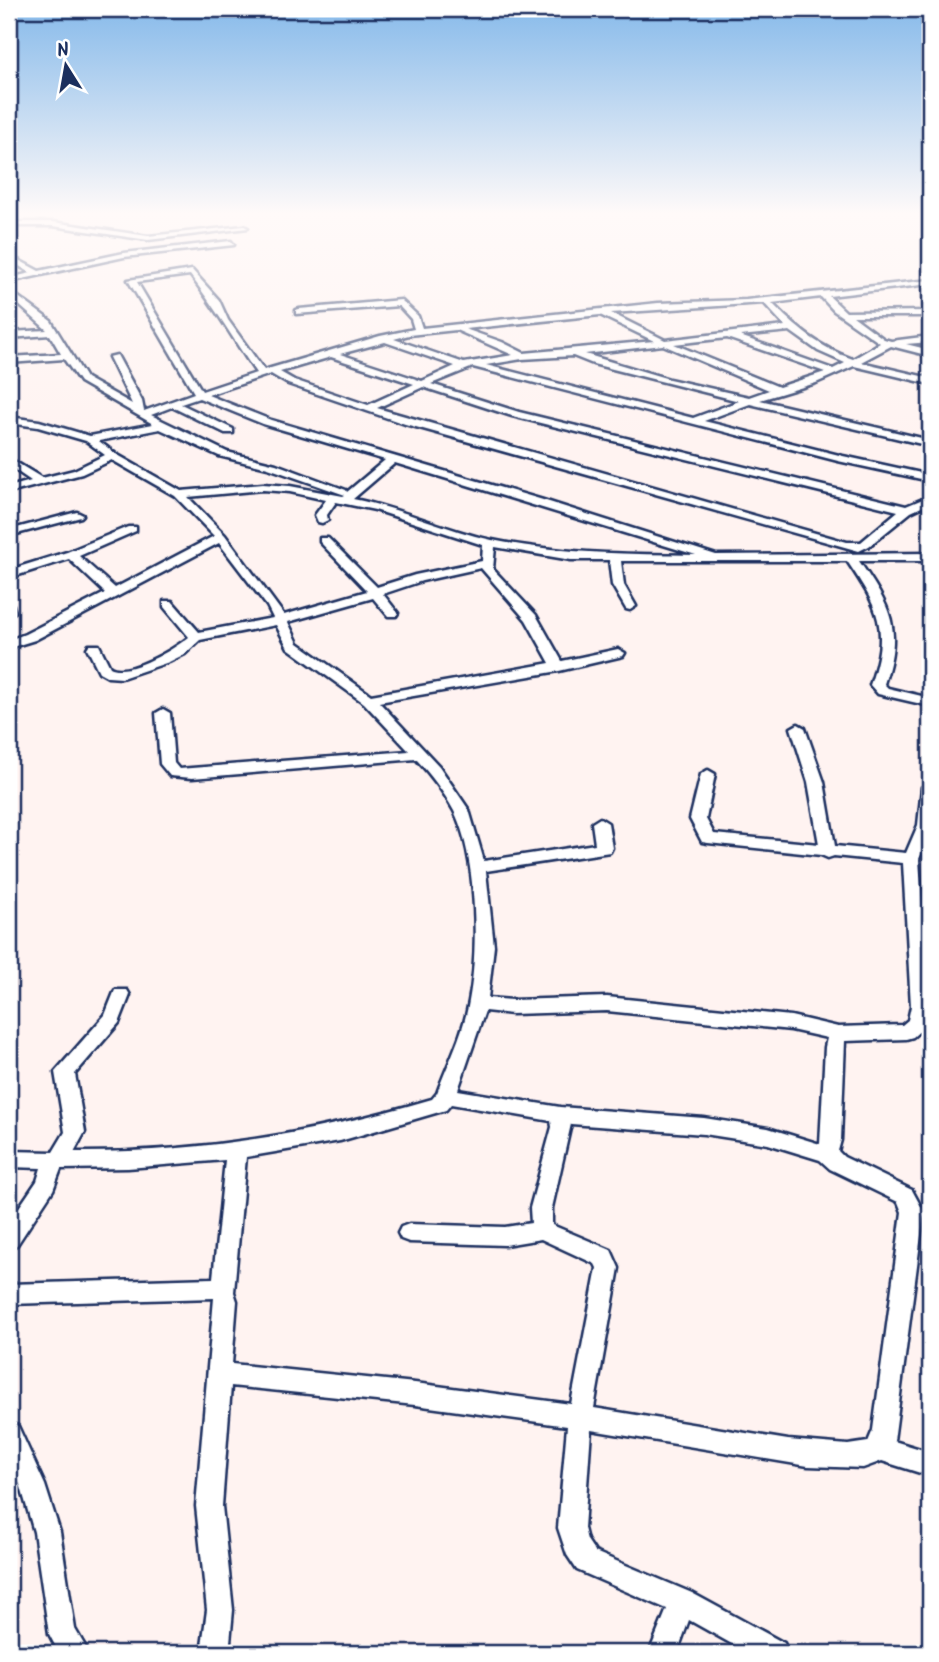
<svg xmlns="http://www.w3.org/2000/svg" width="939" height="1662" viewBox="0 0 939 1662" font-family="Kalam,sans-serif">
<rect width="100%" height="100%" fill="#fff3f1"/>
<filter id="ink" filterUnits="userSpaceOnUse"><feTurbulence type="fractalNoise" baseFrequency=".0143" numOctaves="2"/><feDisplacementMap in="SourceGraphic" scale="14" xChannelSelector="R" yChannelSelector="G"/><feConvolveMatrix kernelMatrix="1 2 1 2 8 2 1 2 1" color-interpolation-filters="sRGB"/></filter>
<g filter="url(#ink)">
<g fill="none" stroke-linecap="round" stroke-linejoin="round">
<defs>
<path id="minor" d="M9 222H53L148 236 244 226 248 228 148 240 53 226H9Z
M231 241 234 245 124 257 9 282V278L31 273 9 260V255L39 271 124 253Z
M192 270 219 300 228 320 264 370 380 336 414 329 411 319 399 306 296 314V310L299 309 401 300 418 316 422 328 658 303 746 300 930 280V284L829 296 846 312 930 311V316H853L884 339 891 341 930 336V342L906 344 930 350V356L891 346 861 362 930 378V384L854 366 816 383 760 400 930 440V446L750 404 704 421 843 456 930 475V481L838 461 473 367 431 384 519 412 906 506 930 496V503L911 512 869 546 859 551 405 424 288 384 271 374 208 395 271 420 543 500 716 555 930 553V561H859C891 608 903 628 884 684L888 688 930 698V706L878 694 870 685C890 628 879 609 847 561H621L624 585 636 606 630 610 626 609 612 585 609 560H571L495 547 493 569 536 615 562 661 618 649 625 653 623 656 559 671 379 702 439 766 469 810 484 861 595 844 592 823 600 818 608 823 612 848 610 852 486 871 494 946 488 998 512 1000 607 997 791 1016 838 1027 902 1025 908 1020 911 1006 903 863 834 856 828 858 821 855 708 843 702 842 690 819 701 774 708 770 715 774 706 819 714 834 819 844 808 782 791 728 798 724 805 728 824 782 835 846 906 853 918 825 922 787 930 782V833L919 859 929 1006 923 1028 913 1037 906 1039 845 1041 841 1140 838 1151 844 1157 912 1190 924 1212 894 1441 930 1452V1476L882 1461 863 1468 808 1466 591 1430 584 1528 587 1540 595 1552 692 1593 784 1643 788 1653H748L689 1620 677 1653H649L667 1609 577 1570 567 1555 558 1528 567 1426 415 1405 231 1386 222 1506 233 1610 229 1653H201L207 1610 196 1506 214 1298 9 1304V1284L213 1278 225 1160 128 1168 61 1169 53 1190 17 1245 9 1248V1222L37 1181 41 1168 9 1167V1151L53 1152 65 1132 55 1072 105 1015 115 990H127L130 995 119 1023 75 1074 85 1132 74 1152C199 1153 312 1134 432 1099L437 1093C448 1063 464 1032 469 1001 479 951 477 857 454 811 444 792 430 774 416 759L192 778 170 776 160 764 156 713 163 709 170 713 174 763 179 769 409 751 364 703 288 648 276 625 200 640 185 654 169 662 122 678 108 677 99 672 87 648 89 645H99L110 667C128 677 174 649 189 637L164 607V601H172L199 632 273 618 267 606 219 543 35 640 9 648V640L25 634 105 593 69 559 9 578V570L67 552 128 527H136V531L79 556 115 588 214 536 175 496 112 460 82 474 9 493V487L31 481 9 466V458L42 478 74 470 105 455 86 441 38 427 9 423V417L39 421 90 436 153 424 80 382 64 359 9 363V357L61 354 50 335 9 338V332L47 330 9 296V290L51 321 86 378 132 404 109 357 117 355 142 401 144 411 194 393 128 280ZM190 275C214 306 234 340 256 373L202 391 137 282ZM821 297 834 311 880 343 853 359C820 348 795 327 772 303ZM764 303 785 326 665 340 611 313ZM600 315 654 341 524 353 502 342 465 329ZM456 330 513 355 464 363 394 339 409 335ZM790 331 818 351 845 363 833 369 740 336ZM727 338 825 372 779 387 674 344ZM385 342 455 366 422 381 340 354ZM663 345 769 390 749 397 669 379 585 354ZM573 356 593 364 739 401 693 418 486 365 522 359ZM331 357 414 384 368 405 294 380 280 372ZM423 387 512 416 898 511 861 542H847L377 408ZM199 398 263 424 385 460 347 492 346 490 276 464 227 452 151 415 172 407 225 433H233V429L181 404ZM160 429 219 456 268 468 345 495 343 496 290 486 263 484 181 491 116 454 99 441ZM395 463 696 555C628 554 560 554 492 540 445 530 401 508 353 499ZM263 490 290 492 326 500 315 515 318 522 322 523 328 520 327 515 336 502 375 510 483 545 482 561 415 575 377 587 328 538H320V542L367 591 284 615 225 535 188 497ZM481 568 526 620 550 663 371 695 298 643 288 622 373 598 388 616H396L398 613 383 594 422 581ZM485 1011 512 1014 607 1011 791 1030 827 1038 825 1047 820 1144 768 1128 704 1118 560 1107 458 1090ZM451 1104 551 1121 552 1127 530 1208 531 1223 505 1227 409 1224 401 1227 398 1233 401 1239 409 1242 505 1245 541 1239 595 1264 597 1268 571 1404 415 1383 232 1364 237 1301 234 1292 246 1157 340 1141 446 1110ZM571 1124 704 1134 768 1144 820 1160 830 1169 898 1202 902 1212 873 1430 868 1442 848 1445 788 1440 594 1408 619 1268 611 1250 552 1225V1208Z
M77 512 83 515 81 517 9 536V530Z
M9 604 13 605 15 612 9 616Z
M9 1422 18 1426 45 1485 60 1532 75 1629 89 1653H59L49 1634 34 1532 21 1487 9 1460Z"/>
</defs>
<use href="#minor" stroke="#1b2f5e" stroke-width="5"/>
<use href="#minor" fill="#fff" fill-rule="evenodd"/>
</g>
</g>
<linearGradient id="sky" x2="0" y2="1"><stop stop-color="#85b9ea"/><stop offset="0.48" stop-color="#fffaf9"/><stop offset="1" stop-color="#fffaf9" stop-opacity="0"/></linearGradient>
<rect width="939" height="444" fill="url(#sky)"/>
<rect width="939" height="1662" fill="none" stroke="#fff" stroke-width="35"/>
<rect x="18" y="18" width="904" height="1627" fill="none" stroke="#1b2f5e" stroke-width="2.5" filter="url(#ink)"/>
<g transform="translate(66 66) rotate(349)" stroke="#ffffff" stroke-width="5" paint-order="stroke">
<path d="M0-5L12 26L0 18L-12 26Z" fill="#1b2f5e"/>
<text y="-10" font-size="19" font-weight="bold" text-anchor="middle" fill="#1b2f5e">N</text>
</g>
</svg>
